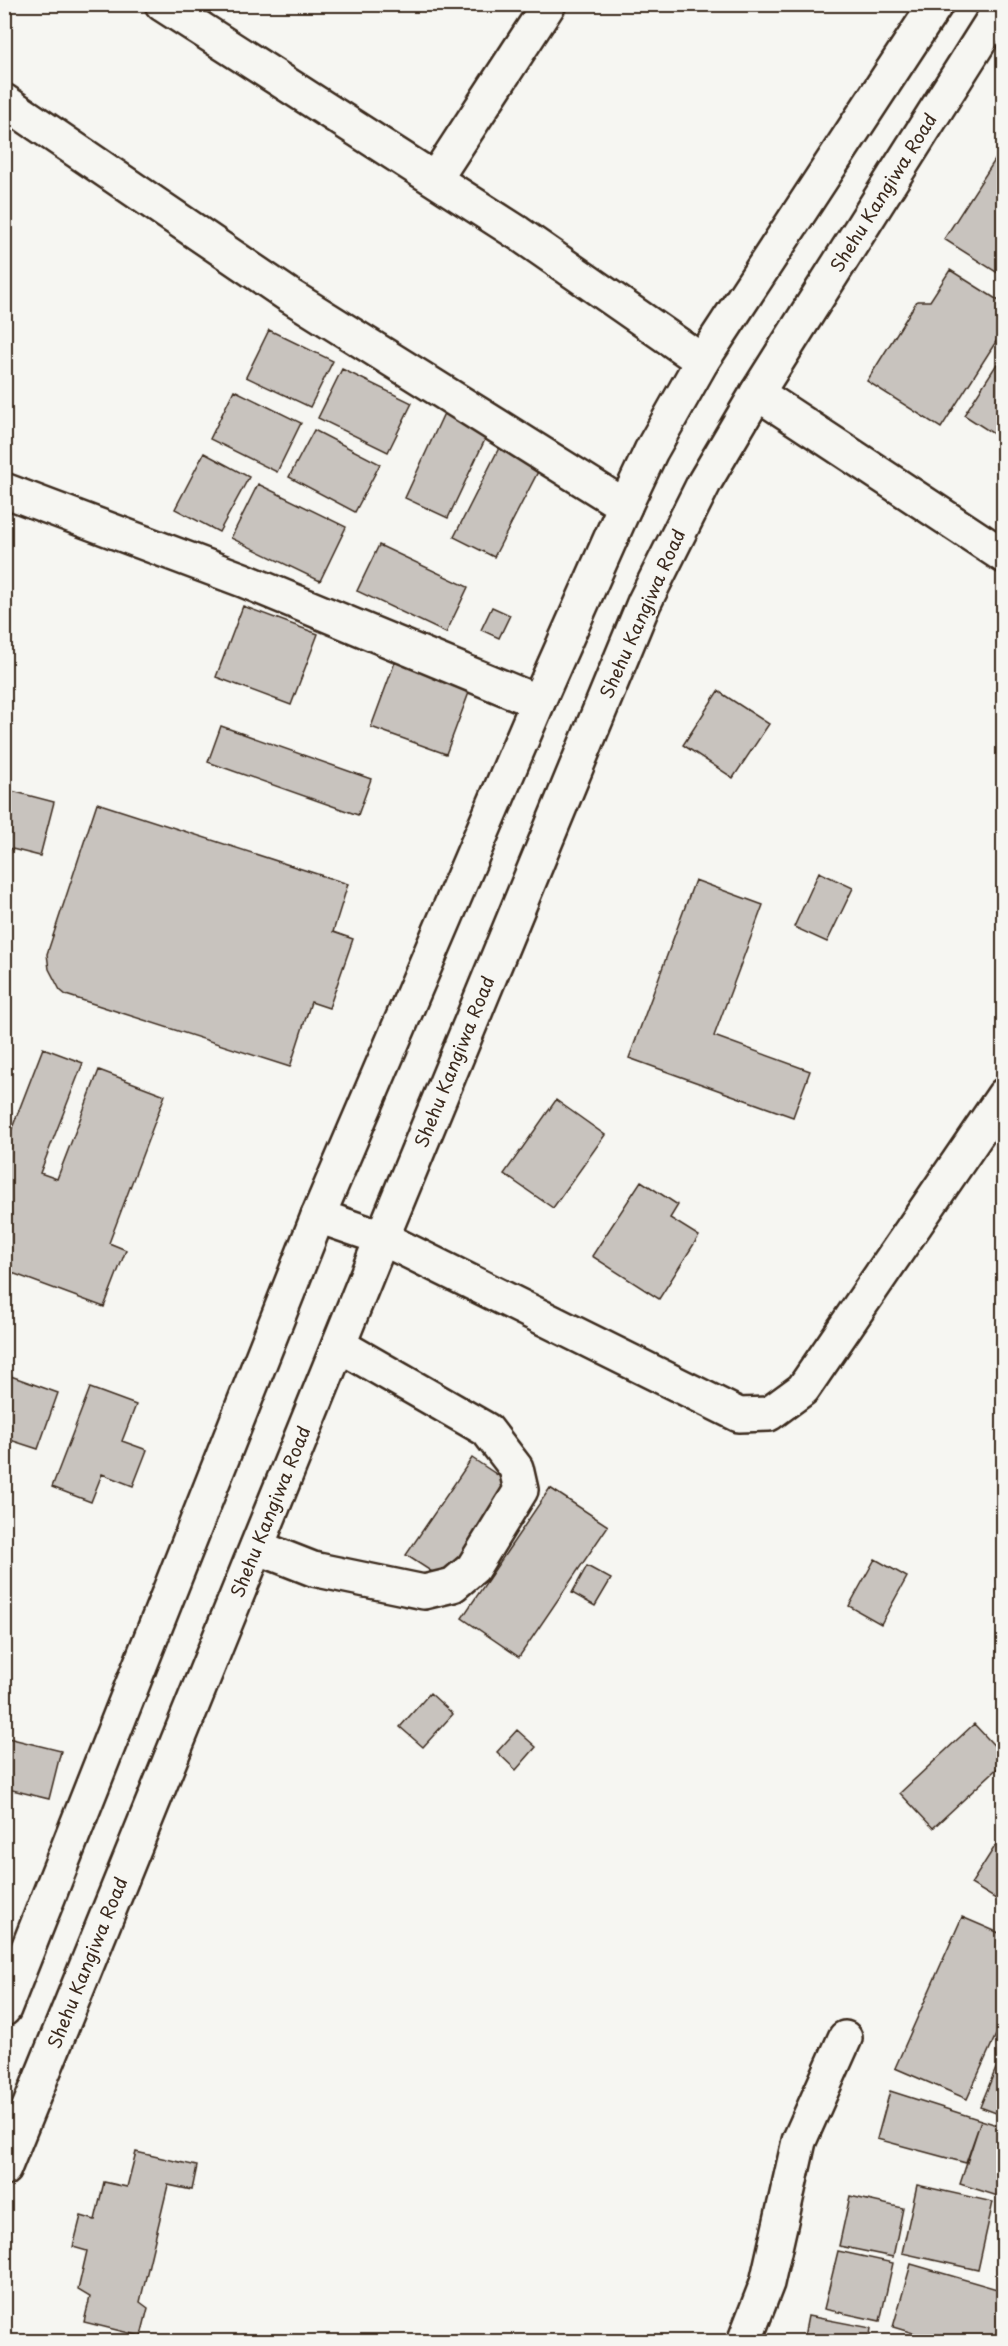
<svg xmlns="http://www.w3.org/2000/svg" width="1008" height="2346" viewBox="0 0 1008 2346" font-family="'Playpen Sans',sans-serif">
<rect width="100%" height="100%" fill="#f6f6f2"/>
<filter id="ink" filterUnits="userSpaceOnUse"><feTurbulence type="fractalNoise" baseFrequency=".0167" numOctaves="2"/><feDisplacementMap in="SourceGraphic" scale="12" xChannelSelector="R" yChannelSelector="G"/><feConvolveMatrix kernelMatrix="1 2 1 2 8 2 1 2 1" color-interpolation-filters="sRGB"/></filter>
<g filter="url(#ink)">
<path fill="#c8c3be" stroke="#3b2a1e" stroke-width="1.5" d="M1004 146V277L944 239Z
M950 270 1004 304V329L941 428 867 381 917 301H930Z
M269 330 333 361 310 407 246 377Z
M1004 353V433L1000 438 964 415Z
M342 369 412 403 388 452 318 418Z
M234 390 301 423 277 472 210 439Z
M445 411 489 431 448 518 405 498Z
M314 430 380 464 355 512 289 477Z
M503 440 544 460 494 557 454 537Z
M204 453 249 477 219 532 175 509Z
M258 484 346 527 320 581 231 538Z
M379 545 468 587 446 633 357 591Z
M243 606 318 634 291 705 216 677Z
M492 607 510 615 499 638 481 630Z
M395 662 470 690 446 754 371 727Z
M718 691 769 724 733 778 683 745Z
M221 726 371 779 358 815 208 762Z
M4 789 54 802 40 856 4 847Z
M97 803 348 884 333 932 353 939 329 1008 311 1002 290 1067 66 995 60 990 49 969 47 954Z
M819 872 853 888 827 942 794 927Z
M695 880 763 905 714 1036 810 1071 793 1117 629 1058Z
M43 1048 83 1063 40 1173 57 1179 99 1070 165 1095 109 1243 126 1250 104 1307 4 1270V1149Z
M556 1100 605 1135 553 1208 504 1174Z
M641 1181 678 1205 670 1218 699 1236 659 1299 592 1256Z
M8 1375 58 1393 38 1449 4 1438V1384Z
M90 1388 136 1405 122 1441 147 1450 133 1486 102 1474 91 1502 52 1487Z
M472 1458 511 1484 446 1581 406 1555Z
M550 1488 608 1526 519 1657 462 1618Z
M875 1559 907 1577 881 1624 849 1606Z
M587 1566 611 1579 595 1606 572 1593Z
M430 1693 453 1714 423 1747 400 1727Z
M974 1724 1004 1756V1762L933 1828 900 1793Z
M517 1730 536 1747 516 1770 497 1752Z
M4 1737 61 1751 49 1799 4 1788Z
M1004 1832V1904L971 1884Z
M962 1917 1004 1935V2017L967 2099 895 2068Z
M1004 2049V2116L980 2107Z
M890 2091 981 2120 966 2163 877 2139Z
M981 2120 1004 2127V2198L960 2184Z
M136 2152 197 2166 192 2190 168 2185 140 2302 148 2308 141 2336 84 2322 90 2297 78 2290 87 2251 73 2247 81 2216 95 2220 104 2182 127 2187Z
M917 2185 993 2202 978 2270 902 2253Z
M850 2196 903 2208 893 2257 839 2246Z
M838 2251 893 2263 880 2321 824 2309Z
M911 2264 1004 2291V2342H943L893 2327Z
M808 2316 871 2328 869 2342H803Z"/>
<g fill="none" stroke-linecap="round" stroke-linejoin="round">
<defs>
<path id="minor" d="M162 4 518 233 702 361
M4 101 290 296 625 506
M435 179 549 4
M757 393 1004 556
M4 490 243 580 538 702
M318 1216 382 1238 739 1415 769 1414 803 1389 1004 1095
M257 1547 313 1569 424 1592 453 1585 473 1568 521 1490 516 1468 487 1430 339 1345
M744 2342 767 2283 799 2141 845 2038"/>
<path id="major" d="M4 2009 318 1216 538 702 625 506 651 451 702 361 936 4
M4 2169 382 1238 644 603 704 483 757 393 1003 4"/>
</defs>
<use href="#minor" stroke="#3b2a1e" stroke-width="38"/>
<use href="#major" stroke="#3b2a1e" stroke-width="38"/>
<use href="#minor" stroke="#f6f6f2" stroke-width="33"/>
<use href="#major" stroke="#f6f6f2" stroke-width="33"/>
</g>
</g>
<g text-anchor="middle" stroke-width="5" stroke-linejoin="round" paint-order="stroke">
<g font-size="18" fill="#3b2a1e" stroke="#f6f6f2">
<text transform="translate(884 193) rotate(-58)" y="6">Shehu Kangiwa Road</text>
<text transform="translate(643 614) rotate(-66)" y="6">Shehu Kangiwa Road</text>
<text transform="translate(455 1062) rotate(-68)" y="6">Shehu Kangiwa Road</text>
<text transform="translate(271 1512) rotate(-68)" y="6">Shehu Kangiwa Road</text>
<text transform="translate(88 1963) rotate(-68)" y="6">Shehu Kangiwa Road</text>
</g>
</g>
<rect width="1008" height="2346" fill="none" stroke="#f6f6f2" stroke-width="24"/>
<rect x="12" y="12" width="984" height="2322" fill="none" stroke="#3b2a1e" stroke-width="2" filter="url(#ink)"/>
</svg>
